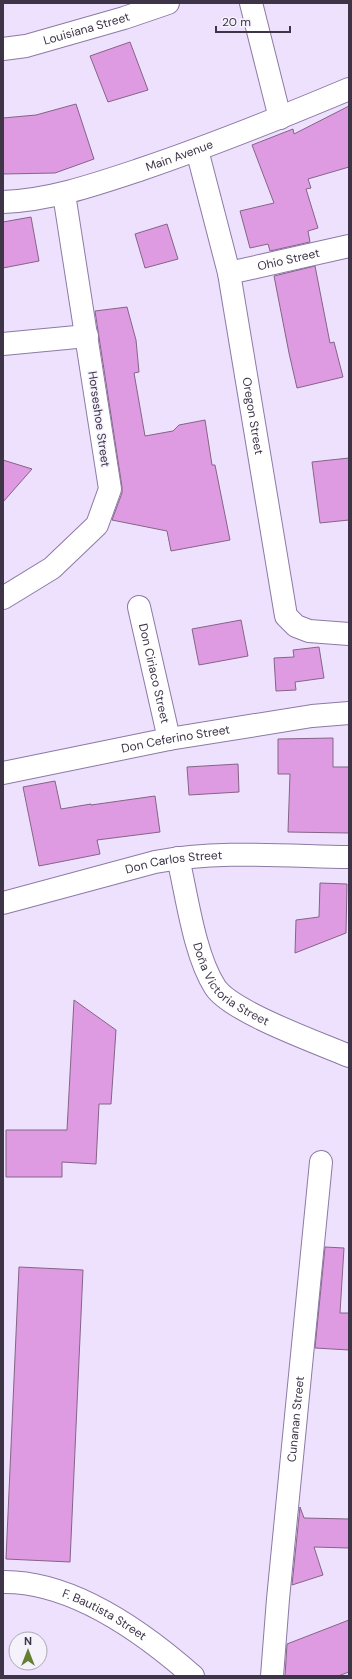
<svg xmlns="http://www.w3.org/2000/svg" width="352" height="1679" viewBox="0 0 352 1679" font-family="'DM Sans',sans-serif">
<rect width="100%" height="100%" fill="#ede1fd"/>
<path fill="#de9be2" stroke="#856487" d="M130 42 148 90 108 102 90 56Z
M76 104 94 159 55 173 3 174V118L36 115Z
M349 106V167L308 179 311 188 306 189 318 228 308 231 310 242 270 251 268 244 250 248 240 211 274 203 252 145 293 129 294 134Z
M31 217 39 261 3 268V222Z
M167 224 178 259 145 268 135 234Z
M315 266 330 343 334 342 343 377 297 388 289 353 274 276Z
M127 307 136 340 139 372 134 373 145 436 173 431 179 425 205 420 212 465H215L230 540 171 551 167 531 112 520 122 493V487L95 311Z
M349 458V520L320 523 312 462Z
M3 460 32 469 3 502Z
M241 620 248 656 199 665 192 629Z
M319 647 324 678 295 682 296 690 276 691 274 658 294 657 293 650Z
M333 738V767H349V833L288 832 290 774H278V739Z
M238 764 239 792 189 795 187 767Z
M55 781 61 809 91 804V805L155 796 160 832 97 840 100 854 39 866 23 787Z
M320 883 347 884 346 933 295 953 296 920 319 917Z
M74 1000 116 1030 111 1104H99L96 1164 62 1162V1177H6V1130H67Z
M325 1247 344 1248 340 1313H349V1350L315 1348Z
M19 1267 83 1270 70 1562 6 1559Z
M300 1507 304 1518 349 1519V1548L314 1547 323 1575 292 1585Z
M349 1620V1672L338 1676H285L287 1644Z"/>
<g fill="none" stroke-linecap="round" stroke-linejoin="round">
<defs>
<g id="street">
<path d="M251 3 280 118"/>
<path id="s1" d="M3 49 26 46 124 18 168 3"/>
<path id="s2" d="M197 150 229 273 286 616 296 626 309 631 349 634"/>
<path id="s3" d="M3 202C50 200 94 185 139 170 210 146 280 118 349 89"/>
<path id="s4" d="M229 273 349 246"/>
<path d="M3 344 87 336"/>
<path d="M3 598 52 568 97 525 110 489 64 194"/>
<path id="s5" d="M139 607 169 739"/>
<path id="s6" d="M3 773 169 739 312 716 349 713"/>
<path id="s7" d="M178 858C187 896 194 954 215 987 231 1012 319 1043 349 1056"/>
<path id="s8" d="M3 903 155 862C218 850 285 856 349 857"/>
<path id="s9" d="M272 1676 278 1599 321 1162"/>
</g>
<g id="secondary">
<path id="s10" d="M3 1582C72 1581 143 1632 193 1676"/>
</g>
</defs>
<use href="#street" stroke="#8d7aa5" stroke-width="24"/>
<use href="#secondary" stroke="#8d7aa5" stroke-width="24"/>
<use href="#street" stroke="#fff" stroke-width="22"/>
<use href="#secondary" stroke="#fff" stroke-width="22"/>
</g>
<g text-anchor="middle" stroke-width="3" stroke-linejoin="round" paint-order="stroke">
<g font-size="12" fill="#3d3547" stroke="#f6f2fc">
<text dy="4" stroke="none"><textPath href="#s1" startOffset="86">Louisiana Street</textPath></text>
<text dy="4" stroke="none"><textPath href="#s3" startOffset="183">Main Avenue</textPath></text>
<text dy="4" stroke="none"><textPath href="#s4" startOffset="61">Ohio Street</textPath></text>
<text dy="4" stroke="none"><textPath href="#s2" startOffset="272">Oregon Street</textPath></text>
<text transform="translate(99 419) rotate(82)" y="4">Horseshoe Street</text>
<text dy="4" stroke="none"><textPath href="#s5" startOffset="68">Don Ciriaco Street</textPath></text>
<text dy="4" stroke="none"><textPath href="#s6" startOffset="176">Don Ceferino Street</textPath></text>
<text dy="4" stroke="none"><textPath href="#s8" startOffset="176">Don Carlos Street</textPath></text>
<text dy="4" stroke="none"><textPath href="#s7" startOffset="143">Doña Victoria Street</textPath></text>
<text dy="4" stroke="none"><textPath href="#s9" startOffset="258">Cunanan Street</textPath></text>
<text dy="4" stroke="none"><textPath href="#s10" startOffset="108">F. Bautista Street</textPath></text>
</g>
</g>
<rect width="352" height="1679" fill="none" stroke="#3d3547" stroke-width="8"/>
<g transform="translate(28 1651)"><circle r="19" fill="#f6f2fc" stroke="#aca6b4"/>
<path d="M0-3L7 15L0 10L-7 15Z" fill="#667e31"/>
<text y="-6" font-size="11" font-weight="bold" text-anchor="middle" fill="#3d3547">N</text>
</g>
<path d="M216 26v6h74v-6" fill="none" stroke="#3d3547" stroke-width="2"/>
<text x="222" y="26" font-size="12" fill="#3d3547" stroke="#f6f2fc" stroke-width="3" paint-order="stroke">20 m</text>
</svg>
